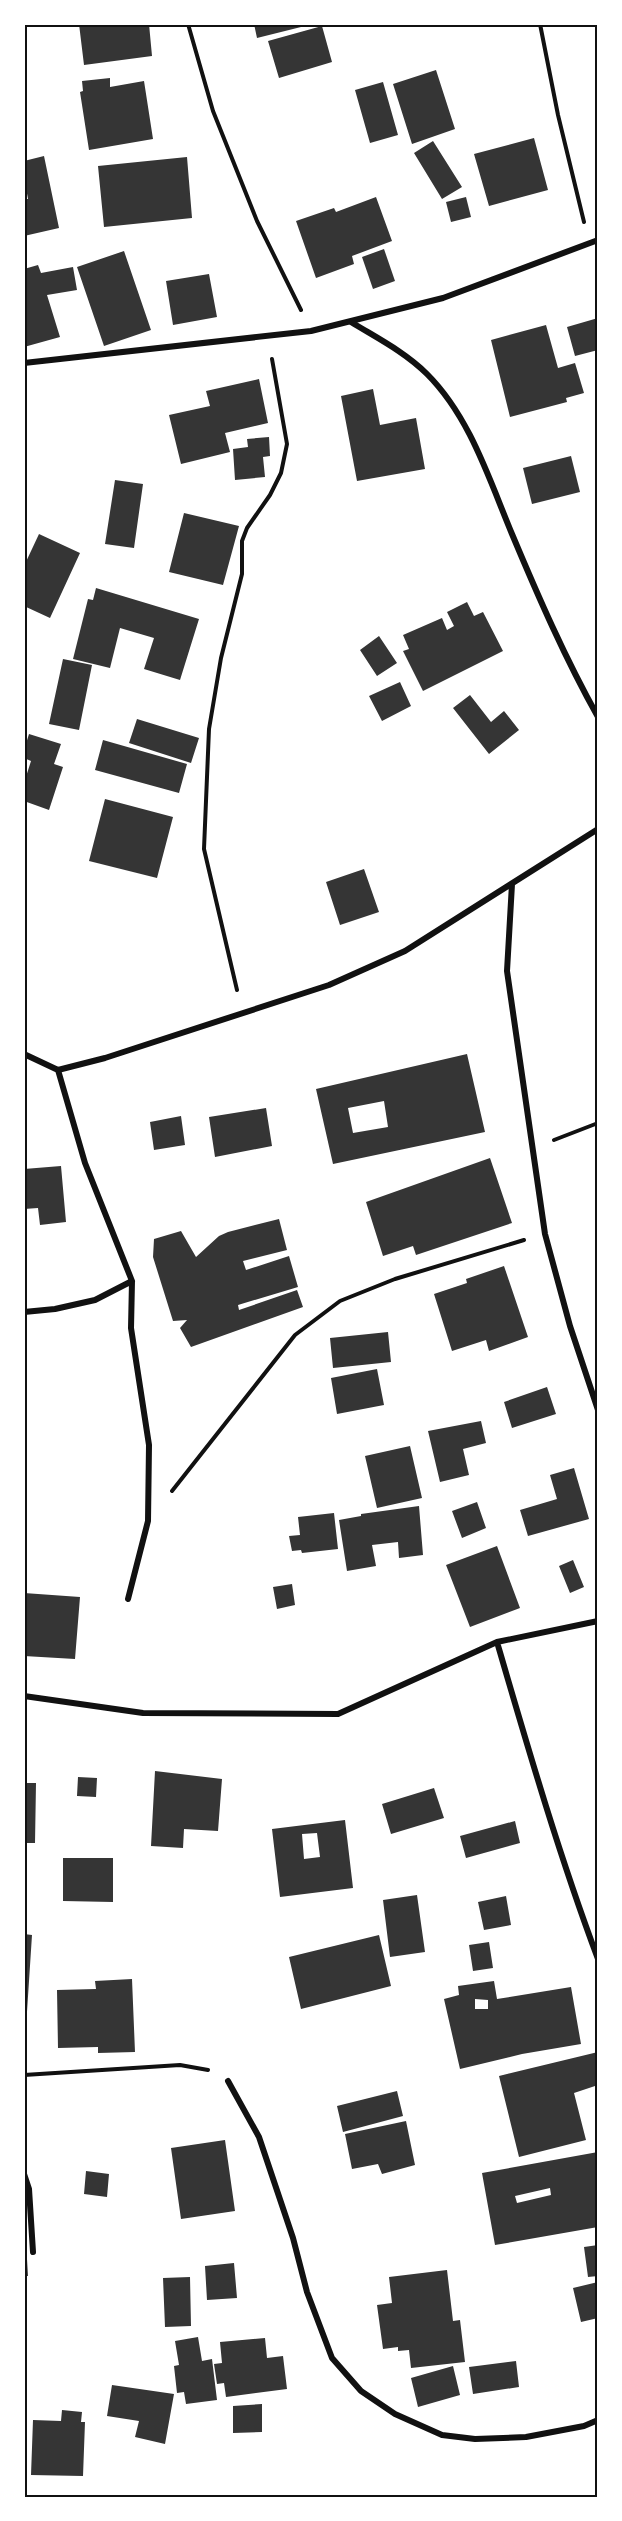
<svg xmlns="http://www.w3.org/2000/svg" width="622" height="2521" viewBox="0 0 622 2521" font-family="'PT Sans Narrow',sans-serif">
<rect width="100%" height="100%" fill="#fff"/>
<path fill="#353535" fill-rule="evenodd" d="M79 24H149L152 56 84 65Z
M254 24H309V25L257 38Z
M322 26 332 62 279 78 268 41Z
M436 70 455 129 412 144 393 84Z
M110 78V87L144 81 153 139 89 150 80 92 83 91 82 81Z
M383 82 398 135 370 143 355 90Z
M534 138 548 190 489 206 474 154Z
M433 141 462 187 442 199 414 153Z
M44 156 59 228 24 236V199H28L26 188 24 189V161Z
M187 157 192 218 104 227 98 166Z
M376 197 392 241 352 256 354 264 316 278 296 221 334 208 336 212Z
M466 197 471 217 451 222 446 202Z
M384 249 395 281 373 289 362 257Z
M124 251 151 330 104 346 77 267Z
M38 265 41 273 73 267 77 290 47 295 60 337 24 347V269Z
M209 274 217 317 173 325 166 281Z
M598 318V350L575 356 567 327Z
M546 325 558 368 575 363 584 393 566 398 567 402 510 417 491 340Z
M259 379 268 423 225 433 230 452 181 464 169 415 210 406 206 391Z
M373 389 380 425 416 418 425 469 357 481 341 396Z
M269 437 270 456 263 457 265 477 235 480 233 449 248 447 247 439Z
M571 456 580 492 532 504 523 468Z
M115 480 143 484 134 548 105 544Z
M184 513 239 526 223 585 169 572Z
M39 534 80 553 50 618 24 606V566Z
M96 588 199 619 180 680 144 669 154 638 120 628 110 668 73 659 88 599 93 600Z
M467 602 474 616 483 612 503 651 423 691 403 651 409 649 403 635 442 618 447 630 454 626 447 612Z
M379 636 397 663 377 676 360 650Z
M63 659 92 665 79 730 49 724Z
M400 682 411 706 382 721 369 696Z
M470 695 491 722 504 711 519 730 489 754 453 708Z
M137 719 199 738 191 763 129 743Z
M29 734 61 744 54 764 63 767 49 810 24 801V783L31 761 24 758V750Z
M103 740 187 764 179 793 95 770Z
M105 799 173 817 157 878 89 861Z
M364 869 379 912 340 925 326 882Z
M467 1054 485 1132 333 1164 316 1089ZM384 1101 388 1127 353 1133 348 1108Z
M266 1108 272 1146 215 1157 209 1117Z
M181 1116 185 1145 154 1150 150 1122Z
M490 1158 512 1223 416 1255 413 1246 383 1256 366 1202Z
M61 1166 66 1222 40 1225 38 1208 24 1209V1169Z
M279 1219 287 1250 243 1261 246 1270 289 1256 298 1287 238 1305 239 1310 297 1290 303 1307 191 1347 180 1328 187 1320 173 1321 153 1257 154 1239 181 1231 196 1257 219 1236 228 1232Z
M504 1266 528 1337 489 1351 486 1340 452 1351 434 1294 467 1283 466 1279Z
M388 1332 391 1362 333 1368 330 1338Z
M377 1369 384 1405 337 1414 331 1378Z
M547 1387 556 1414 512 1428 504 1402Z
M481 1421 486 1443 463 1449 469 1475 440 1482 428 1431Z
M410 1446 422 1498 377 1508 365 1456Z
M574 1468 589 1519 528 1536 520 1510 557 1499 550 1475Z
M477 1502 486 1528 462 1538 452 1511Z
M419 1506 423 1555 399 1558 398 1542 372 1545 376 1566 347 1571 339 1520 361 1516V1514Z
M334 1513 338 1549 302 1553 301 1550 292 1551 289 1536 300 1535 298 1517Z
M497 1546 520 1608 470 1627 446 1565Z
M573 1560 584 1587 570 1593 559 1566Z
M292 1584 295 1605 277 1609 273 1587Z
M24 1593 80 1597 75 1659 24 1656Z
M155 1771 222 1779 218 1831 184 1829 183 1848 151 1846Z
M78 1777 97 1778 96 1797 77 1796Z
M24 1783H36L35 1843H24Z
M434 1788 444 1818 391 1834 382 1804Z
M345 1820 353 1888 280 1897 272 1829ZM317 1833 320 1857 304 1859 302 1834Z
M515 1821 520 1843 466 1858 460 1836Z
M63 1858H113V1902L63 1901Z
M417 1895 425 1952 390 1957 383 1900Z
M506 1896 511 1925 484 1930 478 1902Z
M24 1934 32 1935 26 2027H24Z
M379 1935 391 1986 301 2009 289 1957Z
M489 1942 493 1968 473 1971 469 1945Z
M132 1979 135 2052 98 2053V2047L58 2048 57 1990 96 1989 95 1981Z
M494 1981 497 1999 571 1987 581 2044 522 2054 460 2069 444 1999 459 1995 458 1986ZM475 1999 488 2000V2009H475Z
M598 2052V2085L574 2093 586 2140 519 2157 499 2076Z
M397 2091 403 2116 343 2132 337 2106Z
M406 2121 415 2165 382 2174 378 2164 352 2169 345 2134Z
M225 2140 235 2211 181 2219 171 2148Z
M598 2152V2227L495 2245 482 2173ZM550 2188 551 2195 517 2203 515 2196Z
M86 2171 109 2174 107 2197 84 2194Z
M24 2242H26L28 2276H24Z
M598 2245V2276L588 2277 584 2247Z
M234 2263 237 2298 207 2300 205 2266Z
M447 2270 453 2321 460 2320 465 2362 411 2368 409 2350 398 2351V2347L383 2349 377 2305 392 2303 389 2277Z
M190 2277 191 2326 165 2327 163 2278Z
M598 2282V2318L581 2322 573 2288Z
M198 2337 202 2361 212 2359 217 2400 186 2404 184 2392 177 2393 174 2366 179 2365 175 2341Z
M265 2338 267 2358 283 2356 287 2389 226 2397 224 2383 217 2384 214 2364 222 2363 220 2342Z
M516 2361 519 2387 473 2394 469 2367Z
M453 2366 460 2395 418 2407 411 2378Z
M112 2385 174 2394 165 2444 135 2437 139 2421 107 2416Z
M262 2404V2432L233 2433V2406Z
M62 2410 82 2412 81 2422H85L83 2476 31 2475 33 2420 61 2421Z"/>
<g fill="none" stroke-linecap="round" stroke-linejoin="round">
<path stroke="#111" stroke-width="4" d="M188 24 213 111 257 221 301 310
M540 24 558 115 584 222
M237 990 204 849 209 729 221 658 242 574V541L247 528 270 495 281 473 287 444 272 359
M554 1140 598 1123
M172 1491 295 1335 340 1301 395 1279 524 1240
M24 2075 180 2065 208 2070"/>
<path stroke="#111" stroke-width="6" d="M351 322C377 338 405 352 427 374 470 417 489 479 512 534 538 596 565 658 598 717
M24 363 311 331 443 298 598 240
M512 884 507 971 545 1234 570 1326 598 1410
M24 1054 58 1070 105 1058 329 985 405 951 598 829
M58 1070 85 1163 132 1281 131 1328 149 1445 148 1521 128 1599
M24 1312 55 1309 95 1300 132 1281
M497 1642C528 1748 559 1855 598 1959
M24 1696 143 1713 338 1714 497 1642 598 1621
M228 2081 259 2137 293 2238 307 2292 332 2358 361 2391 395 2414 442 2435 475 2439 526 2437 584 2426 598 2420
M24 2174 29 2189 33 2252"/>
</g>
<rect width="622" height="2521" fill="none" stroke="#ffffff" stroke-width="51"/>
<rect x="26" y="26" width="570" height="2470" fill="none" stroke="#111" stroke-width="2"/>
</svg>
